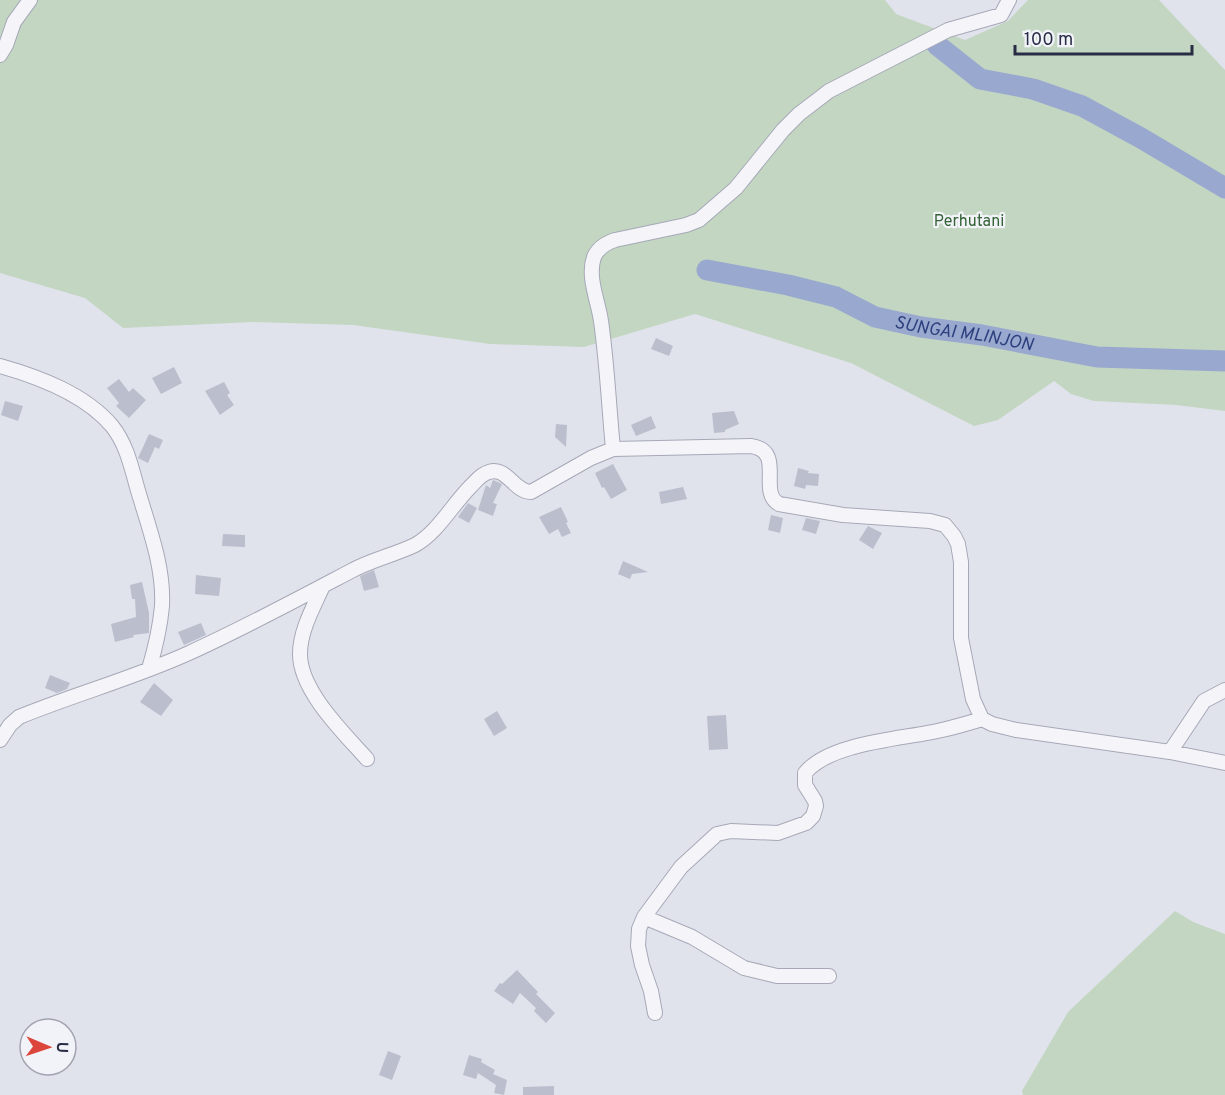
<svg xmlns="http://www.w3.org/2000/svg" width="1225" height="1095" viewBox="0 0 1225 1095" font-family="Overpass,sans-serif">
<rect width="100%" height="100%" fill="#e1e3ec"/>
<path fill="#c3d6c2" d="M0 0H885L896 14 965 40 1008 21 1028 0H1159L1225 70V411L1176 405 1094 401 1071 394 1054 381 998 420 974 426 851 363 695 314 584 347 490 344 353 325 253 322 123 328 85 298 0 273Z
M1175 911 1193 922 1225 934V1095H1023L1022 1091 1068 1012Z"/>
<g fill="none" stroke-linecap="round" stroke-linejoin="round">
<g stroke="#99a8cf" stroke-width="21">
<path d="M937 45 980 79 1033 89 1082 106 1141 138 1225 188"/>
<path id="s1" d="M707 270 788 285 836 297 875 317 921 327 982 335 1097 357 1225 361"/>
</g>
</g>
<path fill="#bbbecc" d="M656 338 673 346 669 356 651 349Z
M174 367 182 383 161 394 152 378Z
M119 379 129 392 133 388 146 400 129 418 116 406 119 403 107 388Z
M224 382 230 393 227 395 234 405 220 415 205 391Z
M5 401 23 406 18 421 1 415Z
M734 411 739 424 725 430V432L714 433 712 413Z
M651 416 656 428 636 436 631 425Z
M556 424 567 425 566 447 555 437Z
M149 434 163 440 159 449 155 447 148 463 138 458Z
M613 464 627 490 611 499 604 487 602 488 595 473Z
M798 468 809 471 808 473 819 474 818 486 806 485 805 489 794 486Z
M493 480 502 484 493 503 497 504 493 516 478 510 486 485 490 488Z
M683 487 687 499 661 504 659 492Z
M468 503 477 508 469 523 458 517Z
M561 507 568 522 566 523 571 533 562 537 558 529 549 534 539 517Z
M771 515 783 518 780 533 768 530Z
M806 518 820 521 816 534 802 530Z
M868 526 882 533 873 549 859 540Z
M223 534 245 535V547L222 546Z
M623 561 648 572 632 574 630 579 618 574Z
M374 570 379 587 364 591 360 576Z
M196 575 221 578 219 596 195 594Z
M142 582 149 613V633L133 635 134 637 115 642 111 624 136 617 135 599H132L130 585Z
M201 623 206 635 184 645 178 632Z
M50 675 70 683 67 689 57 693 45 688Z
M154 683 173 700 161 716 140 702Z
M497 711 507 728 494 736 484 719Z
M726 715 728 749 709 750 707 716Z
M517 970 538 992 536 994 555 1013 546 1023 534 1011 536 1008 520 993 513 1004 494 991 500 983 502 984Z
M388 1051 401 1056 392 1080 379 1075Z
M469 1055 482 1059 481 1062 495 1070 493 1074 507 1080 504 1095 494 1093 496 1085 478 1073 476 1079 463 1075Z
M554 1086V1095H523V1087Z"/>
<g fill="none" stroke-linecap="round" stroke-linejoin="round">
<defs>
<path id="minor" d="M0 55 6 45 14 22 30 0
M0 366C39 377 85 394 112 426 128 446 132 471 139 494 150 531 164 568 162 606 160 628 155 649 149 669
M613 449C609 407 607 363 601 321 598 300 587 277 594 257 598 248 606 243 615 240L686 225 699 220 736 188 783 130 799 114 829 91 948 30 1001 15 1009 0
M322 588C313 608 300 631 300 654 300 691 344 733 367 759
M0 740 10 725 19 717C75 694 134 678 189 653 244 628 298 599 351 571 371 560 394 555 415 545 438 532 452 505 471 486 476 481 481 474 489 472 507 466 514 492 531 492L591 458 613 449 751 446C786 451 757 492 779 504L843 515 930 521 945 525 954 536 958 544 961 562V638L973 699 982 719 992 724 1016 730 1170 752 1225 763
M1170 752 1204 701 1225 690
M644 917 692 937 744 968 777 976H829
M655 1013 651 991 642 965 638 946 639 929 644 917 681 867 717 834 731 831 778 833 806 823 813 816 816 806 815 801 805 785V773C830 742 905 739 942 730 955 727 969 723 982 719"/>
</defs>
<use href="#minor" stroke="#a6a8b7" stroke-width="16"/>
<use href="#minor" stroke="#f5f5f9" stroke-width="14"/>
</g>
<g text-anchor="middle" stroke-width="4.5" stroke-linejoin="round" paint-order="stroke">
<g font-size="16" fill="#336335" stroke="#f2f3f8">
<text x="969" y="226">Perhutani</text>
</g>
<g font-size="18" font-style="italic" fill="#2d407e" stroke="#f2f3f8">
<text dy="6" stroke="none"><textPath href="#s1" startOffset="266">SUNGAI MLINJON</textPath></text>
</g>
</g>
<g transform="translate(48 1047) rotate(92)"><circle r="28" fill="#f2f3f8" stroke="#a1a3b0" stroke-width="1.5"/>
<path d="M0-4.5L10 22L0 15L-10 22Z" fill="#dc453b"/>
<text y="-9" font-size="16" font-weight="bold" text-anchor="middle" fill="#282c45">U</text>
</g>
<path d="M1015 45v9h177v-9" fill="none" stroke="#282c45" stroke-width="3"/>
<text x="1024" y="45" font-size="18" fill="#282c45" stroke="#f2f3f8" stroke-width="4.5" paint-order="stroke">100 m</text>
</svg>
